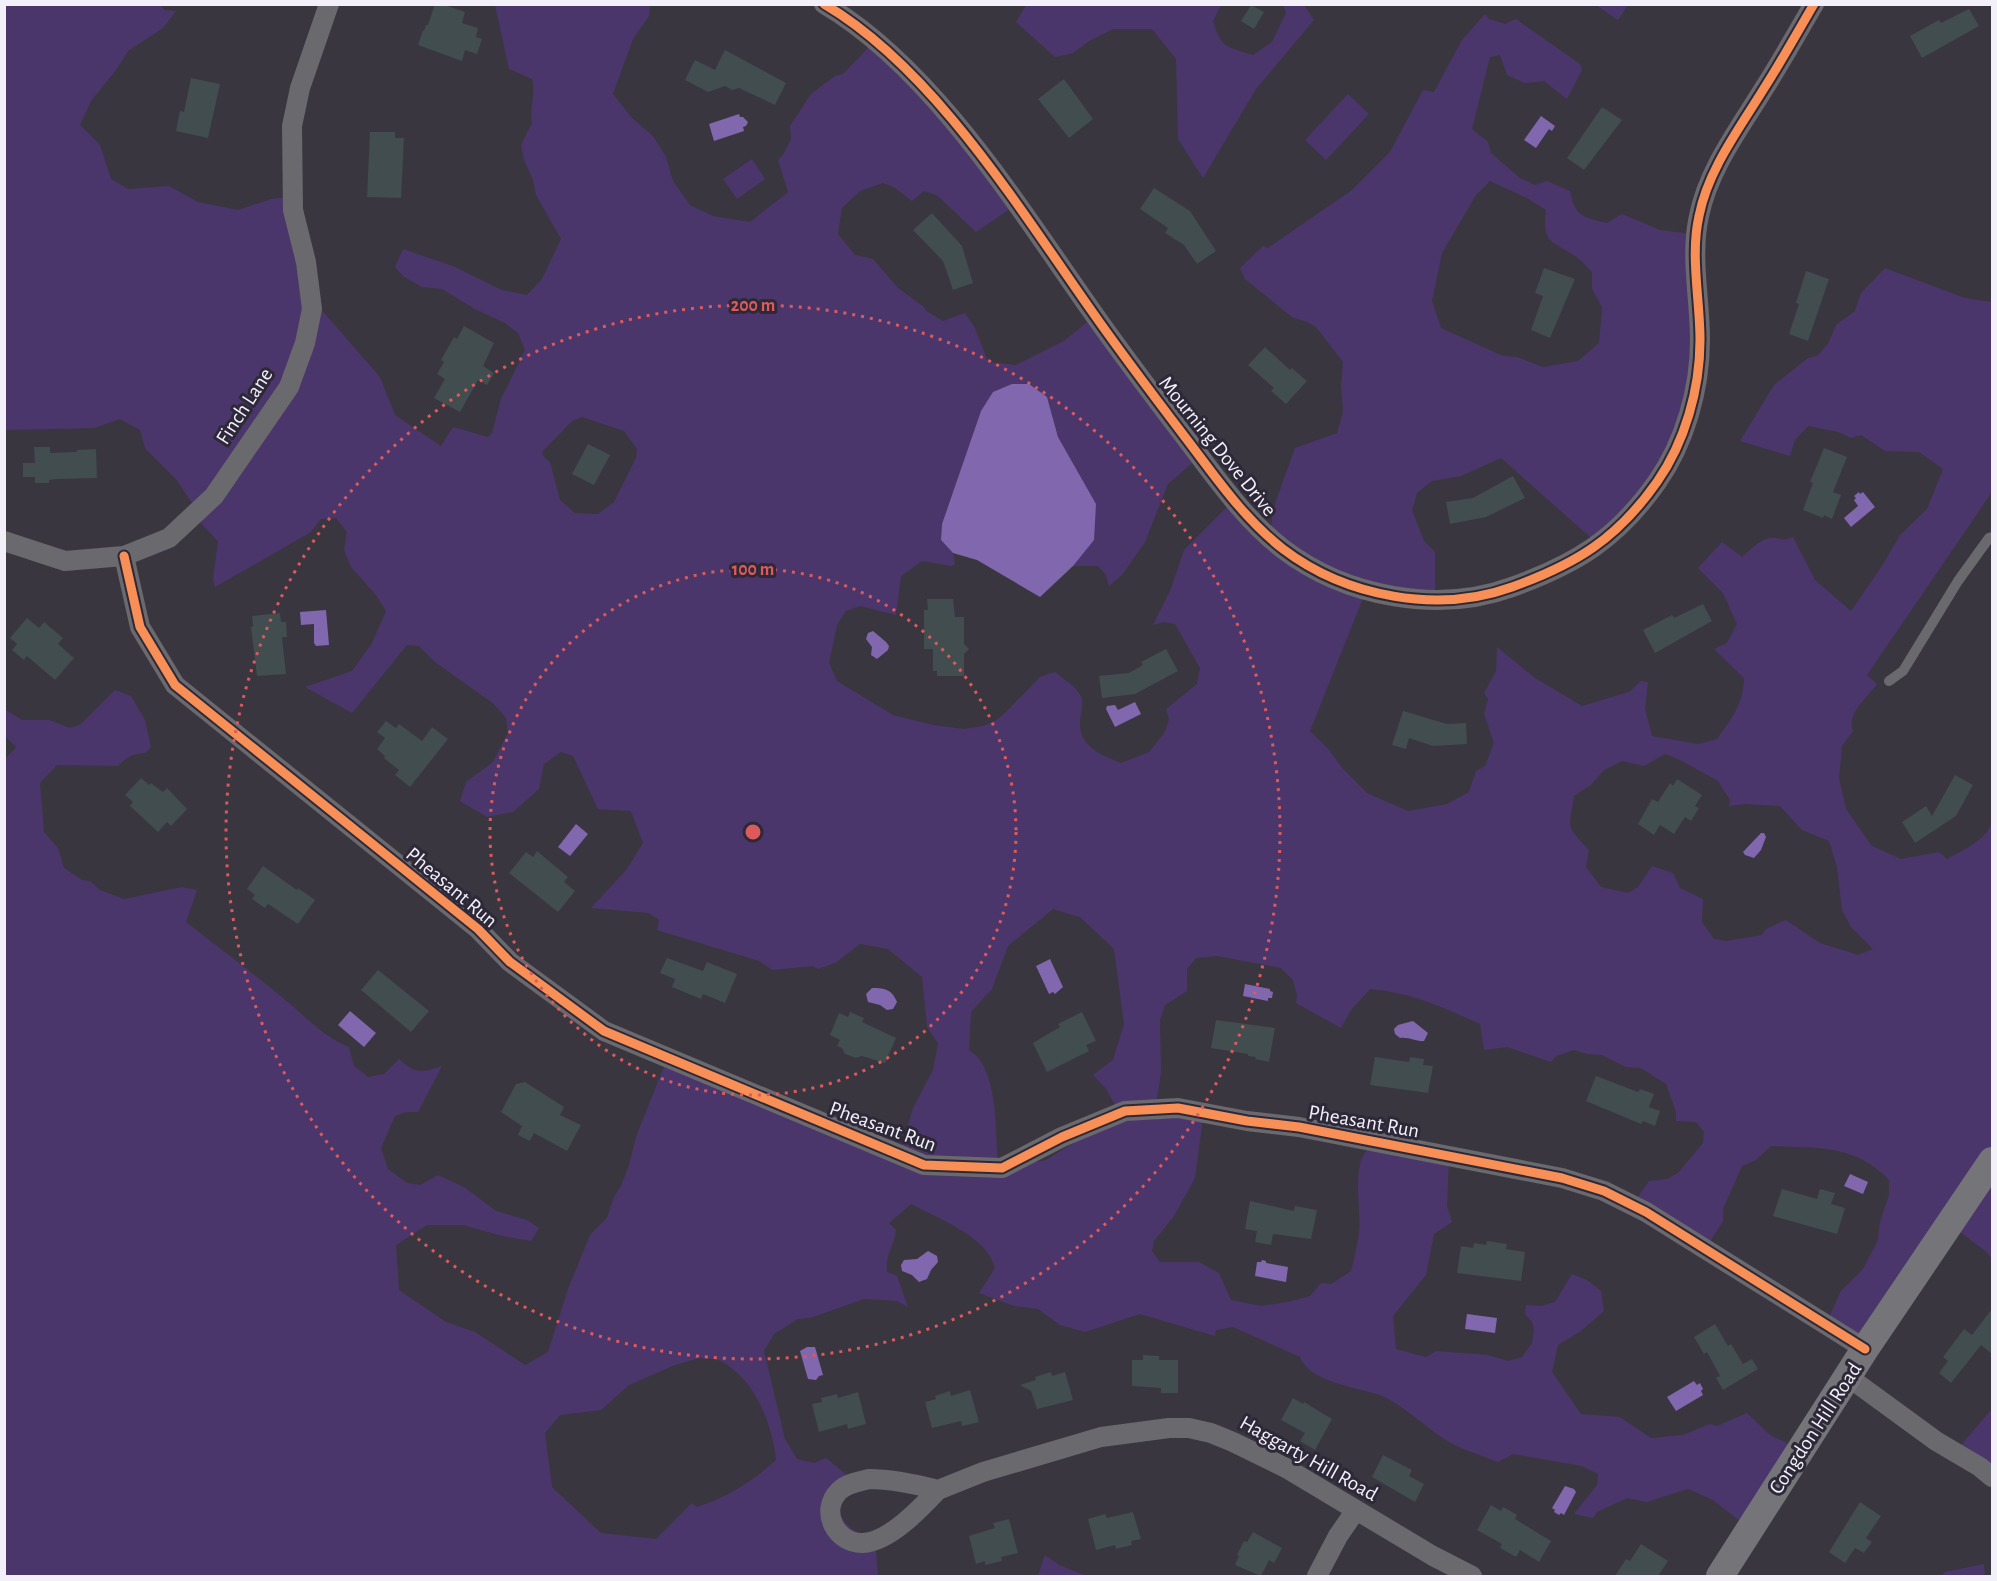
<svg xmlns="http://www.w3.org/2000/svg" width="1997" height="1581" viewBox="0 0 1997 1581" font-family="'Alegreya Sans',sans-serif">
<rect width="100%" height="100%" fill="#393640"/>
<path fill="#4b366c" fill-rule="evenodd" d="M160 4 164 10 176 11 163 28 128 51 116 70 91 101 80 125 100 145 111 179 128 189 169 186 198 202 238 210 271 199 297 196 319 307 380 377 395 415 441 446 453 427 488 437 492 433 501 399 525 350 518 333 505 323 475 309 442 289 422 287 403 276 395 267 403 249 455 267 502 290 527 295 542 279 561 239 536 195 533 180 524 160 521 145 532 123C529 108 536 94 532 79L509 69 495 5H650L649 16 633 39 613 94 632 118 653 136 666 157 673 181 690 205 713 216 750 222 788 192 778 160 783 155 791 139 790 126 811 94 835 76 843 74 871 45 879 46 1014 206 976 232 938 196 924 191 912 201 895 188 883 183 860 191 842 208 838 234 855 255 873 259 898 288 924 307 926 311 943 321 965 313 975 328 988 362 1016 365 1064 341 1092 318 1198 458 1168 484 1145 542 1122 575 1109 586 1106 575 1098 566H1073L1096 504 1058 437 1047 397 994 392 981 411 942 524 941 540 953 553 955 564 951 566 922 561 901 576 896 615 860 606 846 611 837 625 829 663 837 681 893 715 933 725 964 729 983 726 995 721 1003 715 1040 677 1055 672C1063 679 1079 688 1082 699 1083 706 1080 716 1080 723 1079 747 1102 755 1121 763L1149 752 1165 732 1169 719 1166 709 1197 684 1200 668 1175 624 1164 622 1153 625 1170 591 1184 550 1232 502 1270 537 1273 509 1295 448 1337 433 1343 412 1341 385 1343 362 1316 327 1307 322 1292 317 1245 279 1240 268 1263 246 1268 248 1352 190 1390 152 1423 90 1434 92 1462 40 1485 14 1489 19 1505 24 1516 19 1580 64 1582 70 1567 99 1544 81 1525 83 1507 75 1500 55 1490 57 1472 129 1488 142 1491 153 1520 178 1535 185 1547 181 1570 191C1575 217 1583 217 1607 223L1622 214 1660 230 1692 234 1700 349 1660 480 1599 545 1501 458 1461 476 1432 481 1417 493 1412 510 1424 541 1435 552V595L1365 593 1310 731 1329 750 1343 769 1367 793 1408 811 1447 804 1469 792 1476 771 1485 766 1494 743 1484 714 1488 699 1484 693 1496 671 1497 647 1535 678 1582 706 1629 692 1641 681 1648 682 1645 709 1652 736 1698 744 1717 739C1732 718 1743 705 1744 678L1714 649 1727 643 1737 624 1723 593 1698 568 1722 542 1742 557C1750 550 1762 537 1773 538 1783 538 1781 542 1793 537L1815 580 1851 611 1882 566 1900 535 1927 509 1943 469 1919 452 1885 451 1861 435 1851 438 1838 432 1808 426 1795 440 1790 456 1740 441 1774 385 1808 358 1817 356 1828 344 1836 325 1855 311 1861 293 1885 268 1965 298 1992 302V492L1867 675 1877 684C1867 698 1846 714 1853 731L1842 746 1839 778 1846 809 1872 846 1901 859 1939 852 1947 859C1963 850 1986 841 1992 822V1260L1988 1253 1952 1226 1862 1349 1825 1326 1841 1291 1863 1269 1878 1240 1880 1222 1889 1195V1180C1855 1144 1816 1148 1771 1146L1756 1160 1742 1166 1723 1209V1221L1703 1253H1697L1633 1216 1628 1211 1649 1181 1667 1179 1678 1173 1703 1143 1704 1132 1696 1122 1676 1121V1112L1666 1084 1641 1068 1626 1067 1602 1055 1587 1054 1574 1050 1556 1056 1551 1062 1507 1047 1484 1050 1480 1024C1445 1008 1410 992 1370 989L1351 1010 1341 1028 1296 1003 1297 996 1293 980 1281 968 1217 956 1196 958 1187 969V991L1165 1005 1160 1020 1161 1073 1156 1105 1203 1118 1195 1178 1174 1216 1154 1241 1152 1251 1160 1262H1199L1219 1273 1231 1300 1261 1306 1288 1302 1310 1296 1321 1283 1331 1284 1351 1271C1354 1259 1357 1246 1359 1234 1362 1211 1351 1168 1367 1150L1449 1160 1447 1206 1452 1222 1434 1234 1426 1275 1393 1316 1396 1349 1426 1357 1436 1351 1488 1355 1508 1361 1522 1357 1532 1343 1534 1330 1532 1322 1525 1314 1526 1305 1541 1306 1555 1302 1572 1274 1587 1280 1601 1291 1604 1311 1581 1331 1558 1345 1552 1372 1581 1414 1620 1417 1651 1438 1683 1435 1710 1424 1717 1426 1747 1413 1771 1436 1785 1442 1798 1451 1750 1529 1713 1500 1688 1489 1647 1502 1627 1498 1597 1512 1593 1518 1574 1514 1597 1485 1598 1474 1582 1466 1513 1454 1498 1462C1481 1455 1462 1450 1446 1440 1425 1427 1400 1402 1377 1394 1354 1387 1309 1381 1300 1357L1233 1327 1216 1330 1215 1336 1140 1314 1085 1332 1060 1325 1038 1309 1014 1306 979 1293 995 1268C987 1236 939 1219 911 1204L889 1223 896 1230C894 1248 885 1253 887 1272L897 1276 908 1307 897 1301 864 1299 810 1318 798 1319 774 1334 764 1351 785 1439 797 1459 814 1463 826 1458 853 1480C849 1488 842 1498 840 1506 838 1524 859 1534 872 1539L876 1552 878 1576H5L4 760 16 747 5 736 4 709 22 720H49L70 728 81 724 115 690 131 696 145 720 151 747 145 753C132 754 127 757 118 766L57 765 40 783 44 832 58 848 64 868 82 880 90 881 100 890 124 899 182 887 197 890 186 922C220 949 256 975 289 1003 310 1021 323 1036 349 1047L354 1066 368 1077 384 1074 399 1059C415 1074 422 1073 442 1066L418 1112H406L395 1116 381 1148 388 1169 407 1183 420 1185 438 1175 464 1187 496 1211 527 1220 539 1228 531 1241 502 1236 463 1225H427L396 1245 399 1290 446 1322 475 1332 525 1365 548 1352 568 1289 590 1235 607 1218 614 1197 621 1186 629 1165 637 1134 665 1064 901 1148 913 1108 933 1070 938 1043 927 1027 922 977 888 949 860 944 835 963 818 969 813 966 772 970 759 961 657 930 659 920 649 913 591 908 627 869 643 843 631 811 598 809 573 756 561 752 544 764 539 789 513 812 487 817 460 801 466 782 493 762 508 733 506 718 494 704 435 662 419 646 407 645 352 713 305 687 352 671 372 643 386 611 376 595 351 567 344 550 347 532 336 518 321 519 311 532 215 587 213 579 218 541 192 514 194 506 176 479 145 448 140 430 120 419 94 428 5 430V5ZM1490 181 1527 198 1546 210C1542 244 1551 240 1575 256 1581 260 1587 267 1592 272V289L1602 307 1599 343 1578 361 1543 367 1517 357 1503 356 1441 328 1432 301 1442 253 1476 195ZM582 417 624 431 637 449 636 458 614 502 598 514 575 513 560 500 550 462 544 457 542 452 572 421ZM1665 754 1680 760 1718 781 1730 800 1729 806 1745 804 1780 806 1802 830 1829 841 1837 867 1842 910 1851 927 1873 949 1858 955 1820 943 1786 920 1766 929 1762 935 1727 941 1714 939 1702 922 1703 899 1680 888 1673 873 1652 866 1638 887 1628 893 1601 887 1586 867 1589 850C1565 825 1569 829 1574 796L1592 784 1604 770 1622 761 1644 766ZM1053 909 1080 917 1114 949 1124 1024 1113 1060 1093 1075 1106 1089 1120 1114 1046 1160 1036 1162 998 1163C995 1130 998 1088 980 1060 978 1056 972 1053 969 1050L971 1012 992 989 1008 946ZM699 1358C705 1359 712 1358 718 1360 722 1361 726 1364 730 1367 757 1386 773 1427 776 1460 753 1481 727 1498 697 1507L692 1503 656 1539 601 1533 552 1487 545 1433 560 1415 601 1410 629 1385 675 1365Z
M1026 5H1221L1213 21C1222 50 1227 46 1253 55L1272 42 1286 13 1283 5H1304L1314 20 1256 89 1203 178 1178 139 1176 59 1152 29H1113L1089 41 1073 53 1055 57 1016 22Z
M1596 5 1628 4V5L1618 20Z
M1348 94 1369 114 1326 160 1305 140Z
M752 159 765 179 737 199 723 179Z
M1992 1409V1481L1955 1452Z
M1045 1555 1059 1565 1086 1576H1038Z
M1984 1564 1985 1576H1942L1945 1572Z"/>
<path fill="#8167ad" d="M739 114 740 117H743L748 122 746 126 743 127 744 131 714 141 709 124Z
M1541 116 1555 126 1552 131 1549 129 1536 148 1524 140Z
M1012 384H1029L1047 397 1058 437 1096 504 1094 540 1073 566 1040 597 977 560 953 553 941 540 942 524 981 411 993 392Z
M1859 492 1860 494 1863 492 1875 507 1851 527 1844 518 1858 506 1854 500 1856 498 1854 496Z
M326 610 329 645 316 646 314 643V624L301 625 300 612Z
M873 631 886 642 889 646 888 650 877 659 871 655 872 647 866 639 868 633Z
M1135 702 1141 714 1115 727 1106 709 1107 706 1115 705 1118 710Z
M576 824 588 834 570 856 558 847Z
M1761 833H1764L1766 837 1761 850 1754 858 1745 855 1743 852Z
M1050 959 1063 987 1055 994 1053 992 1049 994 1036 966Z
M1245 984 1270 989V991L1273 992 1272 998H1268V1001L1243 996Z
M872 988C884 988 892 989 897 1002L893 1009 887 1010 880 1005 868 1002 866 994Z
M350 1011 376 1033 364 1047 338 1025Z
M1413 1021 1428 1033 1424 1041C1417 1042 1410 1037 1400 1038L1395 1034 1394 1029 1398 1025Z
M1850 1174 1868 1182 1863 1194 1844 1186Z
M928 1251 937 1256 938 1262 931 1270 927 1279 919 1282 912 1275 902 1271 901 1265 904 1260 917 1259Z
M1262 1260 1266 1261V1263L1288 1267 1286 1282 1255 1276 1257 1262H1261Z
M1467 1314 1497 1318 1495 1333 1465 1329Z
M807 1347H815L823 1375 819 1376 816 1380 808 1379 800 1351Z
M1694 1381 1697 1385 1700 1383 1703 1389 1701 1391 1703 1395 1676 1411 1667 1397Z
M1565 1486 1574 1489 1576 1492 1564 1515 1561 1513 1559 1515 1554 1512 1555 1510 1552 1508Z"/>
<path fill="#414d4f" d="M435 4H442L465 12 462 23 478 28 476 37 482 39 477 54 465 50 462 61 418 45 423 30 424 31 426 25H428Z
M1251 5 1264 12 1254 29 1241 21Z
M1969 9 1979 26 1922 58 1910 36 1939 20 1941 23Z
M725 50 786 83 775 105 739 88 732 90 725 86 708 92 685 80 695 60 715 70Z
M191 78 220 84 208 138 176 131 180 111 184 112Z
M1064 79 1093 119 1069 138 1038 99Z
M1602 107 1622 120 1584 170 1567 158Z
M370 132H395V138H404L401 198 367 197Z
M1154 188 1190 211 1216 251 1197 264 1184 245 1165 233 1168 228 1140 209Z
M932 213 962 246 973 283 953 290 943 261 913 230Z
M1544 268 1575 279 1550 338 1531 330 1543 296 1535 293Z
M1806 271 1829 279 1808 341 1789 334 1799 304 1796 303Z
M464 326 494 343 483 366 494 373 487 385 478 380 460 412 434 398 445 379 437 374 444 362 441 360 454 337 457 339Z
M1265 347 1290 370 1292 368 1307 381 1286 404 1271 391 1274 388 1248 365Z
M588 444 610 455 594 485 572 474Z
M34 447H50V453L77 452V450L96 449 97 478 58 479 49 480V483H35V477H23V463H35Z
M1824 448 1847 457 1833 492 1841 495 1832 519 1824 515 1823 518 1803 510 1813 483 1810 482Z
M1513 476 1525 498 1486 517 1450 524 1446 502 1473 498Z
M927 599H953L955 617H964V644L969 649 964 654V676H937V671H933V649H924V610H928Z
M1703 604 1712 621 1655 653 1643 630 1672 615 1674 618Z
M280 613 281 622H286L287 637H282L286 674 257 676 251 627 253 626 252 616Z
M27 618 39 628 44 622 63 638 58 644 74 658 55 680 27 656 24 660 12 650 17 644 10 638Z
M1166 649 1178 671 1135 694 1102 698 1099 676 1129 673 1143 665 1141 662Z
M1403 711 1447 724 1466 723 1467 744 1433 746 1409 738 1406 749 1392 745Z
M386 721 396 728 399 724 422 741 432 727 448 739 410 787 395 775 399 770 384 758 385 756 377 749 385 738 377 732Z
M1955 775 1973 785 1956 816 1915 843 1902 822 1926 806 1932 816Z
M141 778 149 785 151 783 163 792 167 788 187 809 171 826 167 822 158 832 130 806 133 802 125 795Z
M1677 779 1702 795 1695 806 1699 808 1691 821 1685 817 1674 834 1660 825 1654 835 1638 824 1652 799 1658 802 1670 783 1673 786Z
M537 851 568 877 564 882 575 891 558 912 509 873 526 852 533 857Z
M263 866 297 890 298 888 315 900 298 924 268 904 265 908 252 899 255 895 247 889Z
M667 958 703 971 707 962 737 974 725 1003 703 994 701 999 672 987 675 979 660 973Z
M378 970 429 1011 411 1032 361 990Z
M850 1012 864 1018 862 1022 896 1038 885 1063 862 1056 856 1058 845 1054 842 1048 837 1046 840 1040 830 1035 839 1013 848 1017Z
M1082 1012 1096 1041 1086 1045 1089 1051 1047 1072 1033 1043 1060 1027 1058 1024Z
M1216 1020 1275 1028 1269 1062 1255 1059 1256 1057 1248 1056V1054L1211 1048Z
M1375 1057 1409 1062 1410 1057 1424 1059 1423 1065 1433 1066 1428 1093 1370 1085Z
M1596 1076 1638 1092 1640 1089 1654 1094 1649 1107 1660 1111 1655 1126 1643 1121 1641 1124 1586 1101Z
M525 1082 564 1107 560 1115 581 1125 567 1151 534 1133 530 1141 518 1135 522 1126 501 1112 516 1084Z
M1782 1189 1817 1199 1820 1189 1835 1193 1831 1204 1845 1208 1837 1234 1773 1216Z
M1250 1201 1294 1211 1295 1206 1317 1210 1311 1239 1273 1234 1271 1245 1255 1242 1257 1231 1245 1229Z
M1487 1241 1507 1244 1506 1249 1525 1252 1521 1281 1457 1273 1461 1246 1473 1248 1474 1243 1486 1245Z
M1992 1309V1354L1981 1345 1951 1383 1939 1373 1948 1361 1943 1357 1964 1329 1972 1335Z
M1715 1324 1728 1346 1731 1344 1743 1364 1752 1359 1758 1369 1723 1390 1716 1378 1720 1376 1707 1352 1704 1354 1694 1337Z
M1143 1355 1159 1356V1360H1178V1393H1161V1388L1132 1386V1360H1143Z
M1051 1372 1052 1376 1065 1372 1073 1400 1037 1409 1031 1391 1020 1385 1036 1380 1035 1377Z
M970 1390 979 1422 962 1426 961 1421 932 1428 925 1402 936 1399 935 1396 950 1391 951 1396Z
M858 1392 866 1424 848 1429 847 1424 819 1432 812 1404 822 1402 821 1398 837 1394 838 1398Z
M1293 1398 1303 1404 1304 1402 1332 1419 1315 1450 1300 1441 1305 1433 1281 1420Z
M1383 1455 1412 1470 1409 1476 1424 1484 1415 1502 1372 1477Z
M1860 1502 1881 1516 1866 1538 1872 1542 1864 1553 1855 1548 1845 1563 1829 1552Z
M1491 1505 1501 1511 1503 1507 1517 1515 1515 1519 1551 1541 1539 1562 1520 1550 1516 1557 1500 1548 1502 1544 1477 1530Z
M1133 1512 1141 1539 1131 1541 1132 1545 1116 1549 1115 1545 1096 1550 1088 1519 1105 1514 1107 1518Z
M1009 1519 1018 1553 1001 1557 1002 1561 985 1565V1561L976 1564 969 1536 995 1528 993 1523Z
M1253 1532 1282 1548 1274 1563 1269 1560 1261 1576 1235 1565 1239 1556 1237 1555 1244 1541 1247 1542Z
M1641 1544 1668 1561 1658 1576H1615L1626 1559 1630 1561Z"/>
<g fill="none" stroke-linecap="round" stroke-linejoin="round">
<path stroke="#6a696d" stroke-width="10" d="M1889 681 1903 671 1958 581 1989 538 1992 537"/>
<path stroke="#6a696d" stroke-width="20" d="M824 4C933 68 1019 208 1091 310 1121 353 1153 395 1185 437 1215 476 1243 518 1283 549 1346 597 1438 614 1512 587 1576 564 1617 539 1657 482 1685 442 1700 389 1700 340 1700 299 1690 256 1699 216 1708 170 1739 129 1763 90 1781 62 1797 33 1814 4
M4 541 65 561 124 556 169 538 214 496 289 387 305 343 312 309 306 262 293 210 292 126 300 88 329 4
M124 556 140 627 175 685 478 929 510 962 604 1031 924 1165 1002 1168 1062 1137 1125 1111 1178 1108 1247 1121 1299 1127 1562 1178 1604 1191 1646 1212 1865 1349
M1847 1376 1936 1441 1980 1467 1992 1477
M869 1479C893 1479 915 1484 938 1490 921 1508 889 1542 863 1543 836 1544 819 1511 839 1491 847 1483 858 1482 869 1479Z
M938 1490 983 1472 1101 1437 1169 1428H1189L1211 1433 1233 1442 1286 1468 1433 1556 1472 1576
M1317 1576 1338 1536 1356 1510"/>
<path stroke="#757479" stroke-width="28" d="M1720 1576 1865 1349 1992 1161"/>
<defs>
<path id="cycleway" d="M824 4C933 68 1019 208 1091 310 1121 353 1153 395 1185 437 1215 476 1243 518 1283 549 1346 597 1438 614 1512 587 1576 564 1617 539 1657 482 1685 442 1700 389 1700 340 1700 299 1690 256 1699 216 1708 170 1739 129 1763 90 1781 62 1797 33 1814 4
M124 556 140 627 175 685 478 929 510 962 604 1031 924 1165 1002 1168 1062 1137 1125 1111 1178 1108 1247 1121 1299 1127 1562 1178 1604 1191 1646 1212 1865 1349"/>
</defs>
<use href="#cycleway" stroke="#2e2938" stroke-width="13"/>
<use href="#cycleway" stroke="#f78f57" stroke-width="9"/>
</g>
<g fill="none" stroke="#dd5a5c" stroke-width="3" stroke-dasharray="3 6">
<circle cx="753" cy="832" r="263"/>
<circle cx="753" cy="832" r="527"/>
</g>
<g text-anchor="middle" stroke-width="6" stroke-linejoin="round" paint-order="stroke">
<g font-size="21" fill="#f3f0fa" stroke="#2e2938">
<text transform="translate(244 406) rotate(-57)" y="7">Finch Lane</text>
<text transform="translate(1218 446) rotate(51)" y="7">Mourning Dove Drive</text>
<text transform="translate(452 887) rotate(40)" y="7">Pheasant Run</text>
<text transform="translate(1364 1121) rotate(10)" y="7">Pheasant Run</text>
<text transform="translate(883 1126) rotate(20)" y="7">Pheasant Run</text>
<text transform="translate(1815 1428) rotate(-57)" y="7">Congdon Hill Road</text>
<text transform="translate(1309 1458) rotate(29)" y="7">Haggarty Hill Road</text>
</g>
</g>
<circle cx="753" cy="832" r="9" fill="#dd5a5c" stroke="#2e2938" stroke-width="3"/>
<g font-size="18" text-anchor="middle" font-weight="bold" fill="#dd5a5c" stroke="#2e2938" stroke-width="6" stroke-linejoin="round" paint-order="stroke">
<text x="753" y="311">200 m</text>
<text x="753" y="575">100 m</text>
</g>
<rect width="1997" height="1581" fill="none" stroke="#f3f0fa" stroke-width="12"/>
</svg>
